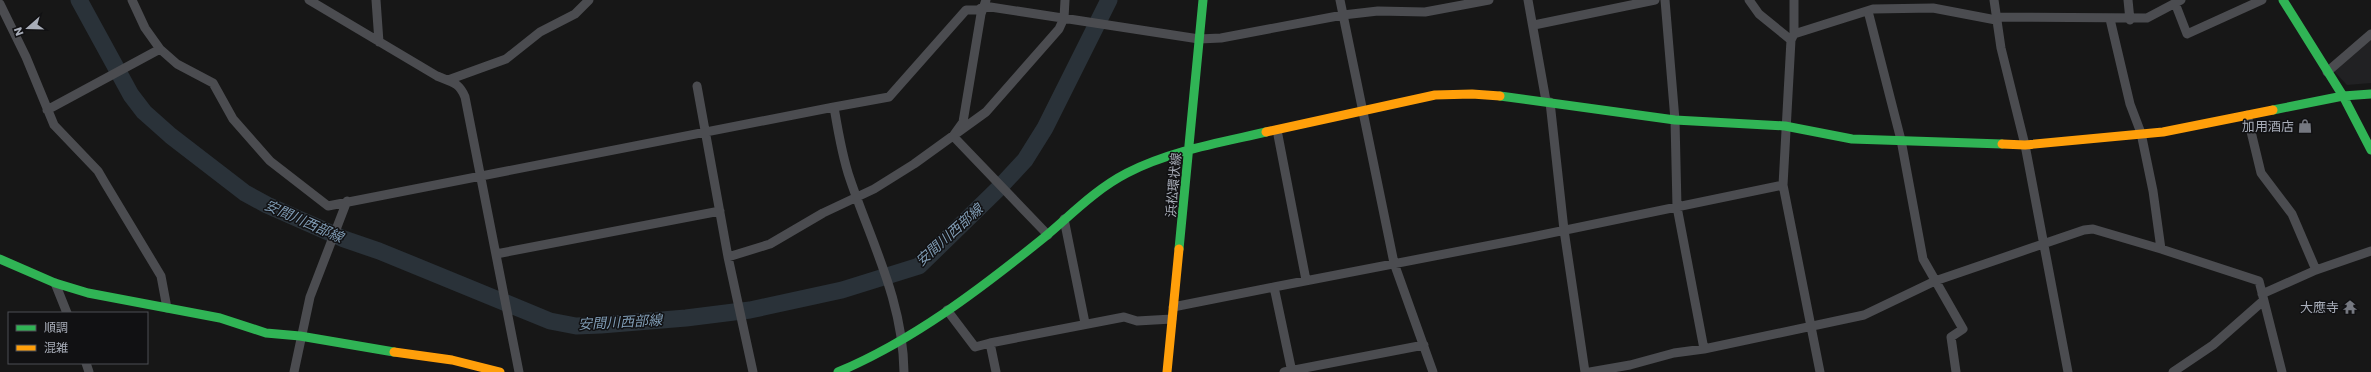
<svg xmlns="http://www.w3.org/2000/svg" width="2371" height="372" viewBox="0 0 2371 372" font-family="Poppins,'Noto Sans JP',sans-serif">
<rect width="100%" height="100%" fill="#171717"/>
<path fill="#212123" d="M2371 38V83L2347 85 2333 70Z"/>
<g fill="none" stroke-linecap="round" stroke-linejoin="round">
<path stroke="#2a3239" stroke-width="17" d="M79 0 131 95 144 112 171 136 245 193 267 205 344 239 379 251 550 321 576 326 601 325 686 318 750 310 842 290 919 266 999 188 1025 160 1045 128 1109 0"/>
<path stroke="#4b4c50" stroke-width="9" d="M132 0 145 28 160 49 177 64 213 83 233 119 270 161 328 206 834 107
M309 0 437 76C451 82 459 82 465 97L519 372
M376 0 379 42
M986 0 981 14 963 122 953 136 1048 235
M1340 0 1394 263 1433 372
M1528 0 1546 101
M1665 0 1675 120 1677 207 1704 349
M1749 0 1759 14 1791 40
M1794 0V34L1791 40 1783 185 1820 372
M1994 0 2001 48 2025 145 2068 372
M2128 0 2130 20
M2175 3 2187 34 2262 0
M0 4 26 57 54 125 98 171 105 183 161 276 167 308
M1868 11 1901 140 1923 259 1963 329 1951 337 1956 372
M1996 17 2147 18 2181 0
M2110 19 2130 104 2141 133 2153 191 2161 249
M1534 25 1655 0
M1794 34 1873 9 1933 8 1996 20
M2327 72 2371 34
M448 80 506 59 540 32 575 14 589 0
M697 86 728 257 753 372
M1550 102 1564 230 1585 372
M47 110 160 49
M2247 115 2261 173 2292 214 2316 270
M1277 130 1306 280
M1064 219 1085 323
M496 254 720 211
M728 257 770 244 823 213 874 189 914 164 986 112 1059 29 1064 18 1065 0
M55 283 67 313
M1274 287 1517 240 1783 185
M2262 294 2316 270 2371 251
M1173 307 1274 287 1292 372
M947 310 975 347 990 343
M86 363 89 372
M294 372 310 297 347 201
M904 372C903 301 872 244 850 179 842 156 838 131 834 107L889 97 966 10H978L984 6 1199 39 1221 38 1343 15 1378 11 1425 12 1489 0
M996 372 990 343 1124 317 1137 321 1172 319
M1284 372 1424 345
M1590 372 1630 365 1674 353 1704 349 1864 315 1935 281 2084 230 2093 229 2161 249 2259 281 2282 372
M2173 372 2213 345 2263 301"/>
<path stroke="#30b455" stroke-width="9" d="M2283 0 2343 96 2371 150
M1500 96 1675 120 1785 126 1852 139 2002 144
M2273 110 2343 96 2371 94
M1179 249 1203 0
M0 259 55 283 88 293 220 318 266 333 300 336 394 352
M838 372C912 341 979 290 1041 240 1069 217 1094 190 1127 173 1170 151 1218 143 1266 132"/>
<path stroke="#ff9f0a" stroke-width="9" d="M1266 132 1435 95 1472 94 1500 96
M2002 144 2025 145 2163 132 2273 110
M394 352 452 360 500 372
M1167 372 1179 249"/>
</g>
<defs>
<symbol id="shop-bare" viewBox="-9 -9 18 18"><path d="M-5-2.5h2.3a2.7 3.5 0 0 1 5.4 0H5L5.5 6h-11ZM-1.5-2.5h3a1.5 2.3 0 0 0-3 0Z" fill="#757880" stroke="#111113" stroke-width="2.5" paint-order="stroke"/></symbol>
<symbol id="temple-bare" viewBox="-9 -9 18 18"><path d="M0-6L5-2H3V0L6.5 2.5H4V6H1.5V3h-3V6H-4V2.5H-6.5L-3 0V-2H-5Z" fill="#757880" stroke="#111113" stroke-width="2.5" paint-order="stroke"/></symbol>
</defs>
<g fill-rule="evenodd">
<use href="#shop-bare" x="2295" y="116" width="20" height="20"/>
<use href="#temple-bare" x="2340" y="297" width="20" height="20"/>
</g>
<g text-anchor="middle" stroke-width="3" stroke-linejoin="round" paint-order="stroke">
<g font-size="13" fill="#a8adb8" stroke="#111113" text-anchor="end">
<text x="2294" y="131">加用酒店</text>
<text x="2339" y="312">大應寺</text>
</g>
<g font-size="13" fill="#a8adb8" stroke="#111113">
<text transform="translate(1173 185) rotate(-85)" y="5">浜松環状線</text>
</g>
<g font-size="14" font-style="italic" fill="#7f9bb3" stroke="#111113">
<text transform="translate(304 221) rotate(24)" y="5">安間川西部線</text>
<text transform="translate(949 235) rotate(-42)" y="5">安間川西部線</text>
<text transform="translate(620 322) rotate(-3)" y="5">安間川西部線</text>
</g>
</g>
<rect x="8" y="312" width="140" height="52" fill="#111113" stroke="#4d4f55"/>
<rect x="16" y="325" width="20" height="6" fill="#30b455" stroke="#4d4f55"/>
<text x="44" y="332" font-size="12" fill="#a8adb8">順調</text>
<rect x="16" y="345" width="20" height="6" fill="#ff9f0a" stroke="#4d4f55"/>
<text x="44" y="352" font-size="12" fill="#a8adb8">混雑</text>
<g transform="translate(28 28) rotate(250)" stroke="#111113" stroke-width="3" paint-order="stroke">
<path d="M0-3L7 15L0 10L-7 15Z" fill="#a8adb8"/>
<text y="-6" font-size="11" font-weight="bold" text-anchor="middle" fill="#a8adb8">N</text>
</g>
</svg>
